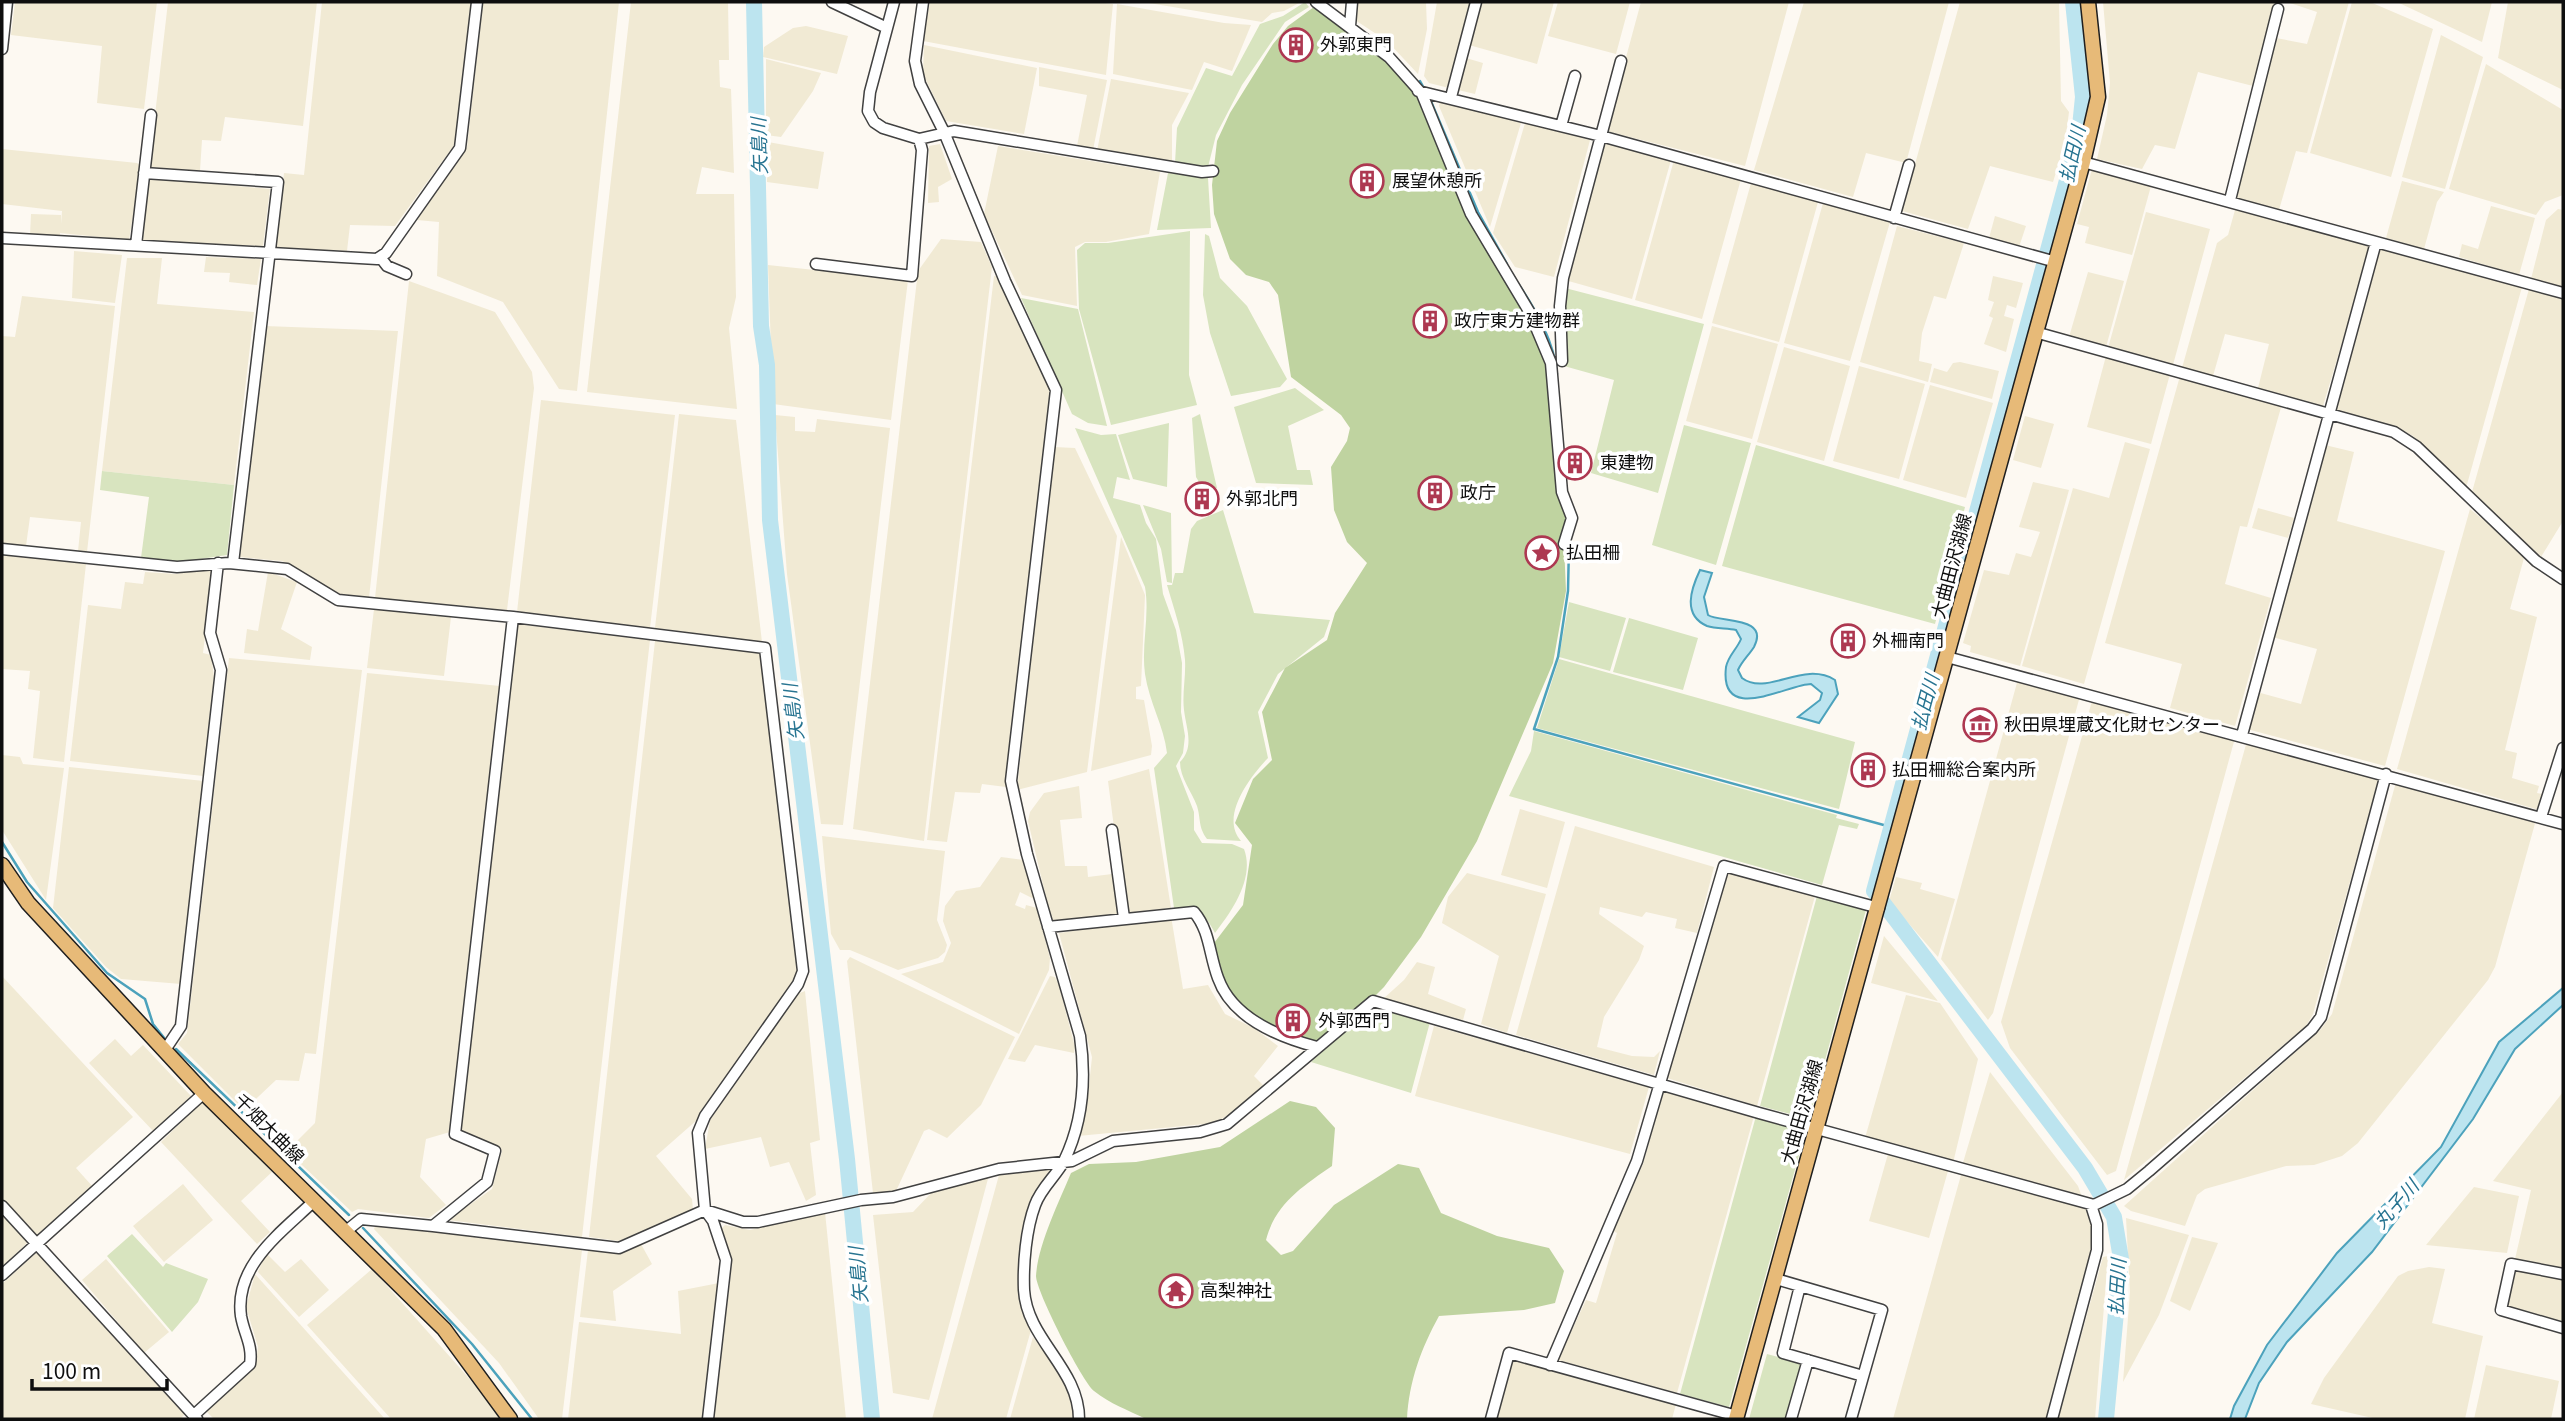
<svg xmlns="http://www.w3.org/2000/svg" width="2565" height="1421" viewBox="0 0 2565 1421" font-family="Georgia,'Noto Sans JP',serif">
<rect width="100%" height="100%" fill="#fdf9f2"/>
<path fill="#f1ead4" d="M15 2H157L144 109 97 103 102 46 11 35Z
M168 2H317L303 126 225 117 221 141 202 140 200 171 149 167Z
M322 2H471L455 144 395 226 350 225 347 251 275 248 284 173 304 175Z
M483 2H619L577 391 559 389 503 302 437 276 439 222 417 220 467 147Z
M631 2H728L729 60H719L720 87 731 89 734 173 702 167 696 194H734L736 297 729 328 737 409 587 392Z
M930 2H1098L1113 4 1106 75 923 41Z
M1143 2H1301L1284 11 1272 13 1262 22Z
M1357 2H1426L1427 29 1418 74 1387 41 1355 20Z
M1437 2H1472L1449 88 1429 83 1424 76Z
M1481 2H1554L1537 64 1469 45Z
M1558 2H1630L1616 54 1548 36Z
M1641 2H1789L1745 166 1606 131Z
M1804 2H1949L1906 163 1866 153 1853 197 1754 170Z
M1960 2H2059L2061 101 2069 112 2065 143 2053 182 1990 166 1968 229 1902 211Z
M2103 2H2276L2253 86 2198 72 2175 149 2155 145 2142 169 2097 159 2107 115 2110 83Z
M2287 2H2349L2307 153 2296 151 2279 210 2235 198 2276 38 2307 44 2317 12Z
M2352 2H2370L2433 29 2391 177 2310 153Z
M2397 2H2492L2482 42Z
M2508 2H2563V90L2498 58Z
M1117 4 1224 23 1251 25 1232 71 1204 62 1192 90 1113 74Z
M806 26 848 36 837 74 763 57 764 47 793 28Z
M2441 35 2483 57 2445 189 2402 177Z
M924 45 1037 68 1024 134 946 121 923 74Z
M1466 58 1483 63 1475 94 1458 90Z
M766 59 821 73 813 91 781 137 766 135Z
M2486 64 2563 110V195L2545 202 2536 215 2449 189Z
M1039 67 1107 80 1093 150 1077 146 1087 95 1039 86Z
M1111 79 1189 93 1172 125V163L1097 151Z
M1440 99 1521 123 1490 227 1439 106Z
M1525 123 1590 140 1554 277 1515 267 1493 233Z
M1605 141 1671 160 1632 299 1565 280Z
M768 142 824 152 818 189 767 182Z
M940 144 952 179 938 187 939 202 928 203 929 146Z
M998 146 1160 172 1149 234 1106 242H1085L1075 247 1077 306 1022 295 984 214Z
M2 149 137 163 141 166 129 240 60 233V236L30 235 31 214 61 215V224L62 211 2 204Z
M1674 160 1741 179 1702 319 1635 300Z
M2092 169 2151 186 2132 255 2085 243 2089 227 2077 224Z
M149 178 270 189 263 246 141 241Z
M2402 181 2444 192 2437 202 2424 249 2386 238Z
M1751 183 1818 202 1779 342 1712 323Z
M1823 203 1890 222 1850 361 1784 343Z
M2491 206 2535 218 2519 275 2459 257 2462 244 2478 249Z
M2558 209 2563 210V288L2531 279 2546 220Z
M2235 210 2371 246 2323 406 2258 388 2269 344 2225 334 2213 376 2182 368 2217 243 2228 235Z
M2146 212 2210 229 2173 365 2108 348Z
M1995 216 2026 226 2019 247 1989 238Z
M1897 226 1964 243 1946 299 1934 296 1922 333 1919 361 1932 364 1928 382 1860 362Z
M941 239 981 242 992 267 924 841 853 829 918 271Z
M2379 248 2522 287 2466 488 2413 436 2394 426 2335 410Z
M74 251 122 255 115 303 72 298Z
M206 257 261 259 257 285 229 282 230 273 204 272Z
M127 258H162L157 304 254 312 234 485 102 471Z
M768 265 908 280 891 420 773 404Z
M2088 272 2124 281 2106 347 2069 337Z
M994 276H998L1050 390 1006 787 982 784 980 793 955 792 947 842 927 840Z
M1993 276 2023 283 2016 308 2007 305 2004 316 2014 319 2006 352 1984 344 1993 318 1989 316 1994 302 1988 300Z
M409 281 495 312 532 372 534 388 507 610 375 598Z
M2529 289 2563 299V521L2541 557 2472 492Z
M22 296 115 306 87 552 78 551 81 522 30 517 26 546 2 543V336L15 337Z
M265 326 398 331 369 598 328 592 299 569 282 561 239 557Z
M1712 326 1778 344 1752 439 1686 421Z
M1784 347 1850 366 1824 461 1757 442Z
M2106 356 2170 374 2151 444 2087 427Z
M1960 362 1999 371 1992 399 1930 382 1934 368 1947 372 1953 363Z
M1859 366 1925 384 1899 479 1833 461Z
M2180 376 2282 404 2247 527 2240 526 2225 584 2271 598 2235 726 2170 708 2182 664 2105 643Z
M1930 385 1993 403 1966 498 1903 480Z
M541 400 675 415 650 628 517 612Z
M679 414 736 420 762 642 655 628Z
M775 415 795 417V431L815 432 817 419 890 428 843 825 821 824 787 574Z
M2025 416 2054 424 2041 468 2013 460Z
M2125 442 2150 449 2084 684 2022 666 2073 488 2109 498Z
M2325 445 2354 452 2337 521 2445 551 2385 766 2247 729 2257 692 2301 704 2317 649 2272 637Z
M1054 447 1075 448 1117 536 1087 772 1017 790Z
M2033 482 2069 490 2020 666 1970 652 1971 646 1963 643 1984 570 2009 575 2016 553 2031 557 2040 532 2019 527Z
M2258 508 2294 518 2288 538 2252 528Z
M2470 509 2523 552 2524 558 2510 609 2537 617 2505 750 2517 753 2512 778 2539 786 2537 793 2542 794 2539 810 2397 769Z
M1121 537 1145 595 1141 686 1136 687V699L1144 700 1152 746 1151 755 1091 771Z
M2 554 86 564 64 762 33 758 40 691 28 689 30 671 2 669Z
M213 568 203 653 211 655 214 677 203 776 70 761 88 605 121 609 125 582 143 584 145 572 176 574Z
M268 572 297 582 281 629 312 647 310 660 244 653 247 629 258 631Z
M374 609 451 617 444 676 367 668Z
M516 624 650 640 582 1237 448 1220 492 1189 502 1151 459 1130Z
M655 641 760 652 797 968 795 978 697 1120 656 1156 692 1199 693 1210 619 1241 589 1237Z
M229 658 362 670 316 1054 305 1053 299 1081 276 1080 244 1110 178 1044 187 1033Z
M367 673 500 686 450 1132 426 1139 420 1177 446 1205 429 1218 358 1209 352 1212 287 1151 315 1123Z
M2018 679 2080 696 1993 1013 1988 1020 1941 959Z
M2092 701 2235 738 2116 1171 2107 1175 2010 1048 2001 1022Z
M2247 741 2379 778 2313 1014 2306 1026 2124 1180Z
M2 755 20 757 23 764 64 768 46 900 2 830Z
M69 767 204 781 181 984 121 979 106 967 53 908Z
M1149 769 1171 908 1125 913 1108 781Z
M2396 782 2536 820 2495 967 2488 980 2358 1143 2342 1156 2314 1165 2286 1166 2205 1189 2197 1195 2185 1226 2131 1211 2124 1206 2321 1029 2332 1014Z
M1079 786 1082 818 1060 820 1065 866H1087L1088 877 1112 874 1120 914 1052 923 1028 821 1030 812 1044 793Z
M1520 809 1565 822 1547 888 1501 875Z
M1575 826 1714 867 1697 933 1675 928 1677 919 1646 912 1642 917 1600 907 1599 914 1644 946 1639 960 1604 1017 1597 1047 1632 1056 1654 1057 1660 1051 1654 1075 1516 1035Z
M822 836 945 851 937 920 947 945 945 952 938 958 898 970 850 950H840L831 934Z
M1001 857 1024 860 1034 899 1020 892 1015 905 1025 909 1026 905 1037 908 1050 958 1049 970 1019 1034 901 974 943 962 951 943 943 921 945 906 956 891 980 887Z
M1726 872 1815 896 1757 1106 1667 1078Z
M1467 873 1546 894 1507 1033 1481 1024 1499 956 1442 923 1448 897Z
M1896 877 1922 883 1920 889 1955 899 1938 957 1889 901Z
M1171 916 1183 989 1208 985 1225 1014 1254 1028 1278 1046 1254 1076 1263 1085 1248 1103 1215 1123 1078 1136 1087 1105 1092 1057 1059 933Z
M1884 936 1938 1001 1871 983Z
M850 957 1015 1037 981 1105 947 1138 929 1129 924 1131 896 1191 873 1193 847 961Z
M1417 962 1435 967 1428 994 1466 1009 1463 1020 1383 999 1404 980Z
M2 976 133 1117 76 1168 93 1187 37 1238 2 1199Z
M1050 976 1055 977 1059 985 1075 1047 1074 1053 1035 1045 1025 1062 1008 1059Z
M805 991 820 1140 810 1143 816 1195 806 1201 789 1162 770 1167 761 1137 705 1149 710 1120 797 994Z
M1906 995 1940 1003 1978 1059 1953 1163 1865 1138Z
M1434 1026 1649 1087 1630 1154 1415 1096Z
M115 1039 131 1056 143 1045 191 1096 154 1132 89 1063Z
M1990 1072 2078 1186 2083 1200 1962 1166Z
M1664 1088 1754 1116 1677 1393 1558 1360 1586 1300 1596 1303 1617 1233 1613 1231 1643 1164Z
M2563 1092V1270L2515 1259 2531 1190 2493 1181Z
M204 1100 272 1172 241 1201 270 1232 257 1244 161 1142Z
M1888 1154 1948 1171 1929 1238 1869 1221Z
M1051 1168 1027 1211 1020 1245 1021 1303 1031 1330 1006 1419H932L999 1175Z
M989 1175 929 1400 893 1393 873 1215 913 1212 934 1190Z
M1961 1175 2088 1209 2094 1226 2091 1257 2048 1419H1893Z
M183 1184 213 1220 164 1262 133 1226Z
M2474 1187 2519 1196 2507 1253 2426 1245Z
M825 1212 846 1419H714L732 1263 721 1229 725 1225 750 1230Z
M2 1213 28 1242 2 1267Z
M2126 1218 2189 1235 2159 1315 2123 1382 2130 1292Z
M376 1224 582 1250 562 1419H539L499 1363 374 1229Z
M2192 1237 2218 1243 2190 1311 2170 1301Z
M641 1244 652 1264 613 1291 616 1321 580 1317 588 1250 617 1253Z
M37 1252 185 1414 180 1419H2V1284Z
M266 1253 285 1272 301 1259 329 1290 299 1317 258 1272Z
M2108 1256 2095 1419H2058L2103 1257Z
M106 1259 169 1332 144 1353 82 1280Z
M2429 1267 2445 1269 2432 1323 2483 1336 2465 1419H2377L2311 1404 2324 1378 2398 1276 2408 1271Z
M2513 1268 2563 1278V1323L2505 1307Z
M372 1269 483 1394 501 1419H391L307 1325Z
M255 1274 385 1419H214L205 1410 256 1362 258 1347 246 1307Z
M719 1283 704 1419H568L579 1322 681 1334 678 1291Z
M1033 1337 1064 1377 1074 1399 1075 1419H1010Z
M1512 1359 1676 1404 1672 1419H1495Z
M2486 1365 2559 1381 2551 1419H2474Z"/>
<path fill="#d8e4bf" d="M1305 2 1309 7 1285 22 1242 85 1216 135 1208 167 1203 169 1175 163 1177 128 1206 68 1232 76 1260 24 1283 16Z
M1168 173 1208 178 1211 228 1157 230Z
M1190 231 1189 375 1197 405 1111 425 1079 309 1077 250 1085 243H1108Z
M1205 234 1209 236 1220 278 1247 306 1287 379 1280 387 1231 396 1210 333 1203 295Z
M1565 288 1704 324 1658 493 1591 473 1614 380 1564 366Z
M1021 298 1078 309 1107 426 1088 423 1072 414Z
M1295 388 1324 410 1288 426 1297 470H1310L1313 485 1256 483 1234 407Z
M1200 414 1217 488 1202 487 1196 477 1192 418Z
M1169 423 1167 487 1133 479 1118 435Z
M1684 425 1751 443 1716 565 1652 545Z
M1075 428 1101 435 1116 434 1130 480 1117 477 1113 498 1140 505 1146 523 1156 539 1163 594 1176 630 1182 663 1181 712 1185 736 1183 753 1176 766 1194 812V830L1202 843 1232 844 1244 849C1255 878 1232 911 1215 933 1204 912 1198 909 1174 908L1154 768 1167 753C1164 726 1149 702 1145 674 1141 645 1150 616 1145 587Z
M1756 445 1965 507 1935 624 1722 566Z
M102 471 234 485 227 555 180 562 141 558 149 497 100 490Z
M1143 505 1171 513 1172 583 1167 582 1161 549Z
M1223 510 1254 613 1330 620 1324 637 1278 674 1258 712 1268 758C1251 776 1219 816 1241 841L1207 839C1198 827 1201 819 1197 806 1192 792 1180 778 1180 762 1195 747 1186 728 1184 710 1182 694 1186 677 1185 660 1183 634 1174 609 1167 585H1172L1175 573H1183L1191 529 1197 521Z
M1569 602 1626 618 1610 671 1559 657Z
M1629 618 1698 638 1683 690 1613 672Z
M1559 659 1855 742 1839 809 1537 728Z
M1534 731 1837 815 1836 818 1859 824 1857 829 1839 825 1822 885 1509 796 1531 751Z
M1817 896 1866 910 1809 1119 1760 1106Z
M1379 1009 1430 1022 1411 1093 1311 1062 1350 1027Z
M1756 1116 1806 1130 1729 1407 1680 1394Z
M132 1234 163 1267 166 1263 208 1279 198 1302 172 1332 107 1256Z
M1767 1354 1803 1364 1787 1419H1749Z"/>
<path fill="#bfd3a0" d="M1318 4 1368 38 1422 94 1471 214 1551 363 1562 492 1572 518 1564 544 1566 591 1553 663 1477 841 1421 937 1384 987 1353 1018 1317 1047 1266 1027 1222 987 1211 947 1243 905 1252 845 1235 823 1253 779 1272 760 1262 712 1285 668 1327 640 1335 613 1367 563 1347 542 1334 510 1331 467 1347 441 1350 428 1341 415 1291 377 1278 295 1269 282 1246 275 1230 259 1214 214 1212 185 1217 141 1230 113 1273 44 1288 26Z
M1290 1101 1316 1107 1335 1128 1332 1166C1303 1186 1275 1204 1266 1240L1281 1255 1293 1251 1334 1205 1398 1164 1419 1168 1441 1213 1497 1236 1549 1248 1564 1271 1555 1303 1524 1310 1439 1316C1421 1349 1409 1381 1407 1419H1146C1128 1410 1110 1404 1094 1391 1082 1381 1036 1291 1036 1276 1038 1244 1059 1202 1071 1173L1089 1164 1136 1162 1220 1147Z"/>
<path fill="#bce4ef" stroke="#4ca2bc" stroke-width="2" d="M1700 570 1712 573 1704 597 1708 615C1720 623 1770 616 1754 647 1749 655 1742 661 1738 670L1742 678C1767 697 1803 660 1835 680L1838 694 1819 723 1798 717 1820 700 1822 693 1811 684C1788 684 1719 726 1726 667 1728 656 1737 649 1741 639L1736 630C1727 628 1716 629 1707 626 1682 615 1691 589 1700 570Z
M2563 988V1005L2515 1049 2473 1119 2372 1252 2287 1342 2259 1383 2245 1419H2230L2234 1406 2267 1345 2337 1253 2441 1147 2499 1042Z"/>
<g fill="none" stroke-linecap="round" stroke-linejoin="round">
<path stroke="#4ca2bc" stroke-width="2.5" d="M1420 81 1425 90
M1430 99 1478 212 1507 264
M1519 285C1537 312 1554 342 1557 374
M1569 545 1568 591 1558 657 1534 729 1891 827
M2 842 27 882 107 973 145 999 153 1024 165 1039
M176 1049 349 1215
M363 1228 472 1344 532 1419"/>
<path stroke="#bce4ef" stroke-width="16" d="M754 2 761 326 767 365 770 520 847 1159 872 1419
M2073 2 2083 97 2079 136 1874 891 2085 1168 2114 1217 2121 1259 2106 1419"/>
<defs>
<path id="minor" d="M832 2 887 28
M894 2 870 92 868 111 874 122 883 128 919 139 954 131 1202 172 1213 171
M923 2 915 61 920 84 944 132 1005 281 1056 390 1011 781 1027 854 1080 1036C1086 1078 1083 1122 1064 1161 1056 1176 1041 1188 1035 1205 1026 1229 1023 1264 1024 1290 1027 1340 1079 1368 1079 1419
M1316 2 1389 57 1422 94 1471 214 1530 313 1551 363 1562 492 1572 518 1564 544
M1350 26 1352 2
M2 49 7 2
M1418 91 1601 136 2056 262
M1451 97 1476 2
M1561 126 1575 76
M2083 162 2563 293
M144 173 278 182 233 563
M2230 200 2278 9
M1894 218 1909 165
M2 238 377 259 386 253 460 148 477 2
M136 245 151 115
M380 257 387 266 406 274
M816 264 912 276 922 150 919 139
M2035 332 2394 432 2417 447 2536 561 2563 579
M1562 361 1560 306 1563 278 1621 61
M2 549 177 567 229 563 287 569 338 600 513 617 765 648 803 971 798 984 705 1116 698 1133 705 1210 713 1221 726 1260 708 1419
M1947 657 2563 824
M2242 735 2376 242
M2541 817 2563 748
M1112 830 1124 918
M1048 927 1194 912C1210 931 1209 954 1218 978 1232 1018 1279 1037 1317 1047
M165 1050 181 1026 221 670 210 633 218 563
M2 1206 197 1419
M433 1226 619 1248 705 1210 743 1222H758L861 1200 893 1197 999 1169 1072 1161 1113 1141 1200 1132 1227 1124 1373 1001 1759 1113 2094 1205 2127 1189 2149 1171 2312 1029 2321 1017 2386 774
M345 1232 361 1219 433 1226 487 1182 495 1151 455 1134 513 617
M2563 1274 2511 1264 2501 1310 2563 1328
M2 1275 204 1093
M1776 1279 1882 1310 1851 1419
M1800 1286 1783 1353 1863 1376
M1550 1365 1637 1161 1724 866 1879 908
M194 1415 250 1364C253 1345 244 1334 241 1316 234 1265 282 1232 314 1201
M1491 1419 1509 1353 1737 1416
M1791 1419 1808 1360
M2052 1419 2097 1250V1224L2091 1205"/>
<path id="major" d="M2 865 28 903 204 1093 444 1329 510 1419
M1736 1419 2083 162 2098 97 2088 2"/>
</defs>
<use href="#minor" stroke="#414141" stroke-width="13"/>
<use href="#major" stroke="#1f1f1f" stroke-width="17"/>
<use href="#minor" stroke="#fff" stroke-width="10"/>
<use href="#major" stroke="#e7ba78" stroke-width="14"/>
</g>
<defs>
<symbol id="building-ring" viewBox="-11 -11 22 22"><circle r="9.5" fill="#fff" stroke="#ad3851" stroke-width="1.5"/><path d="M-4-6H4V6H1V3H-1V6H-4ZM-2.5-4.3h1.7v1.8h-1.7ZM.8-4.3h1.7v1.8H.8ZM-2.5-1h1.7V.8h-1.7ZM.8-1h1.7V.8H.8Z" fill="#ad3851"/></symbol>
<symbol id="sight-ring" viewBox="-11 -11 22 22"><circle r="9.5" fill="#fff" stroke="#ad3851" stroke-width="1.5"/><path d="M0-6L1.8-2.2L6-1.7L2.9 1.2L3.7 5.4L0 3.3L-3.7 5.4L-2.9 1.2L-6-1.7L-1.8-2.2Z" fill="#ad3851"/></symbol>
<symbol id="museum-ring" viewBox="-11 -11 22 22"><circle r="9.5" fill="#fff" stroke="#ad3851" stroke-width="1.5"/><path d="M0-6L6-3V-2H-6V-3ZM-5-1h2V3h-2ZM-1-1h2V3h-2ZM3-1h2V3H3ZM-6 4H6V6H-6Z" fill="#ad3851"/></symbol>
<symbol id="temple-ring" viewBox="-11 -11 22 22"><circle r="9.5" fill="#fff" stroke="#ad3851" stroke-width="1.5"/><path d="M0-6L5-2H3V0L6.5 2.5H4V6H1.5V3h-3V6H-4V2.5H-6.5L-3 0V-2H-5Z" fill="#ad3851"/></symbol>
</defs>
<g fill-rule="evenodd">
<use href="#building-ring" x="1277" y="26" width="38" height="38"/>
<use href="#building-ring" x="1348" y="162" width="38" height="38"/>
<use href="#building-ring" x="1411" y="302" width="38" height="38"/>
<use href="#building-ring" x="1556" y="444" width="38" height="38"/>
<use href="#building-ring" x="1416" y="474" width="38" height="38"/>
<use href="#building-ring" x="1183" y="480" width="38" height="38"/>
<use href="#sight-ring" x="1523" y="534" width="38" height="38"/>
<use href="#building-ring" x="1829" y="622" width="38" height="38"/>
<use href="#museum-ring" x="1961" y="706" width="38" height="38"/>
<use href="#building-ring" x="1849" y="751" width="38" height="38"/>
<use href="#building-ring" x="1274" y="1002" width="38" height="38"/>
<use href="#temple-ring" x="1157" y="1272" width="38" height="38"/>
</g>
<g text-anchor="middle" stroke-width="7" stroke-linejoin="round" paint-order="stroke">
<g font-size="18" fill="#0e0e0e" stroke="#fff" text-anchor="start">
<text x="1320" y="51">外郭東門</text>
<text x="1392" y="187">展望休憩所</text>
<text x="1454" y="327">政庁東方建物群</text>
<text x="1600" y="469">東建物</text>
<text x="1460" y="499">政庁</text>
<text x="1226" y="505">外郭北門</text>
<text x="1566" y="559">払田柵</text>
<text x="1872" y="647">外柵南門</text>
<text x="2004" y="731">秋田県埋蔵文化財センター</text>
<text x="1892" y="776">払田柵総合案内所</text>
<text x="1318" y="1027">外郭西門</text>
<text x="1200" y="1297">高梨神社</text>
</g>
<g font-size="18" fill="#0e0e0e" stroke="#fff">
<text transform="translate(1952 566) rotate(-75)" y="6">大曲田沢湖線</text>
<text transform="translate(1802 1112) rotate(-74)" y="6">大曲田沢湖線</text>
<text transform="translate(269 1129) rotate(45)" y="6">千畑大曲線</text>
</g>
<g font-size="19" font-style="italic" fill="#277491" stroke="#fff">
<text transform="translate(759 146) rotate(-92)" y="7">矢島川</text>
<text transform="translate(2072 154) rotate(-77)" y="7">払田川</text>
<text transform="translate(1925 702) rotate(-75)" y="7">払田川</text>
<text transform="translate(793 712) rotate(-97)" y="7">矢島川</text>
<text transform="translate(2396 1204) rotate(-49)" y="7">丸子川</text>
<text transform="translate(858 1275) rotate(-95)" y="7">矢島川</text>
<text transform="translate(2117 1287) rotate(-87)" y="7">払田川</text>
</g>
</g>
<rect width="2565" height="1421" fill="none" stroke="#0e0e0e" stroke-width="7"/>
<path d="M32 1379v10h135v-10" fill="none" stroke="#0e0e0e" stroke-width="3.5"/>
<text x="42" y="1379" font-size="21" fill="#0e0e0e" stroke="#ffffff" stroke-width="5" paint-order="stroke">100 m</text>
</svg>
